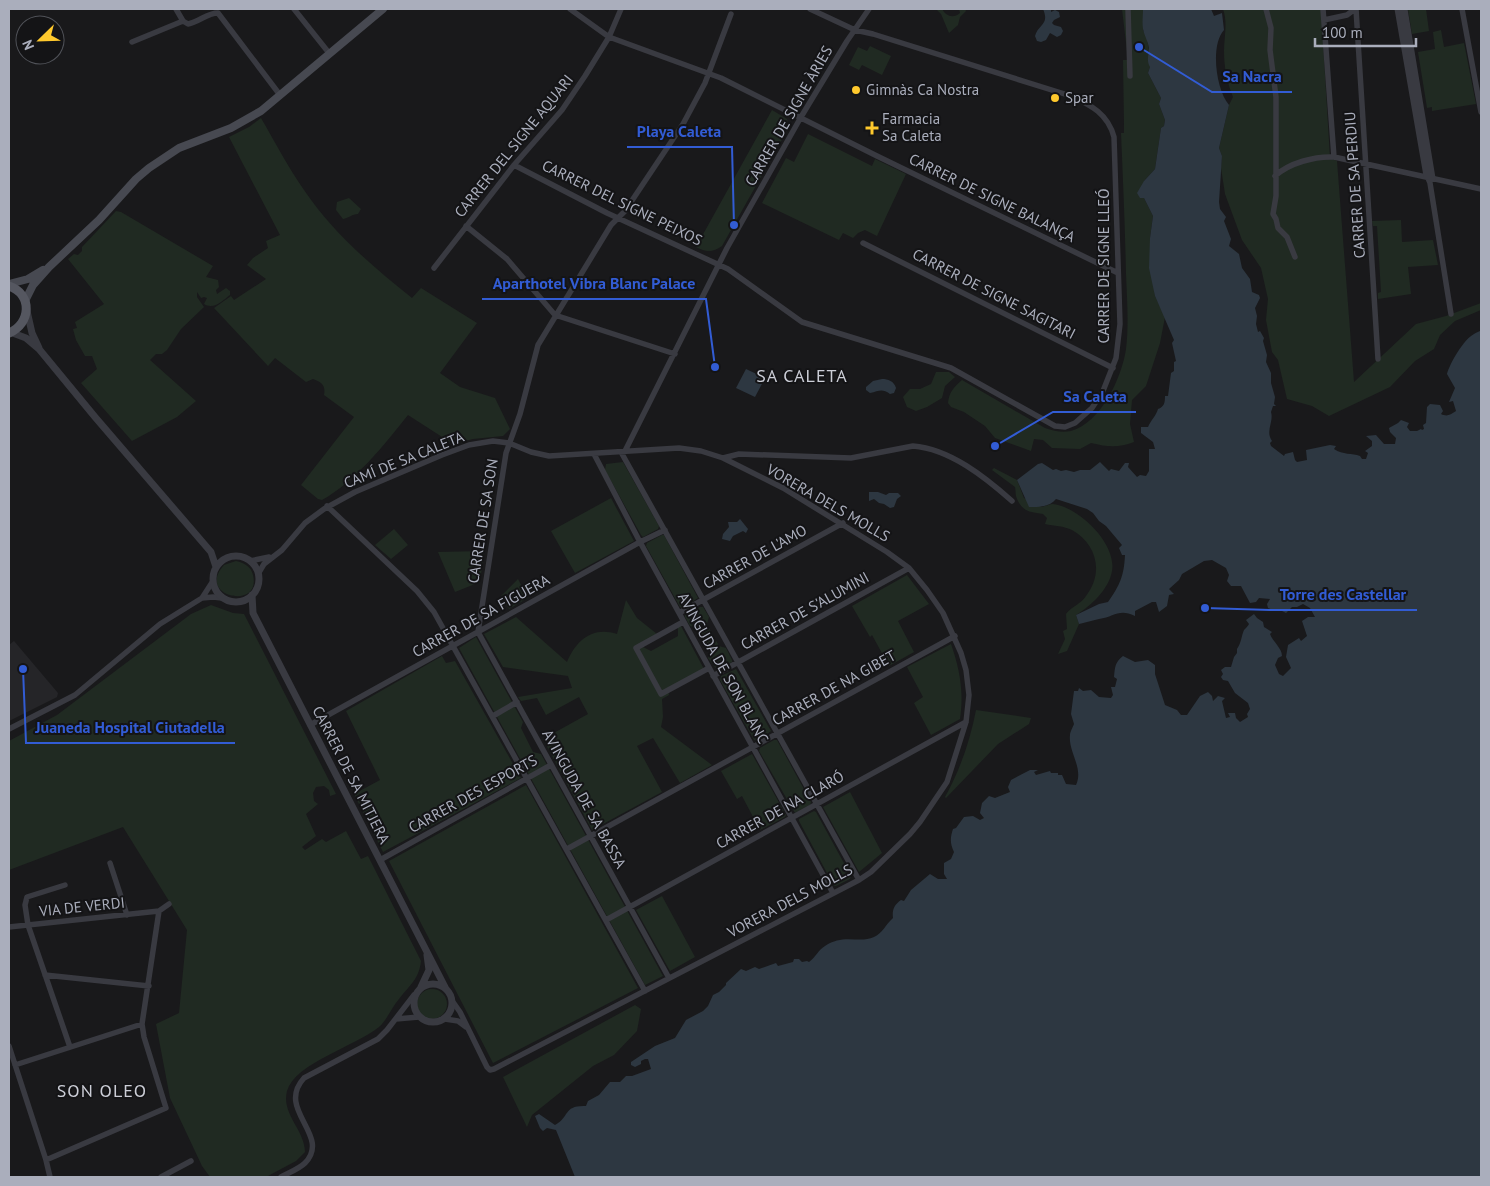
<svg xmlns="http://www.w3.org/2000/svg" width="1490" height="1186" viewBox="0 0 1490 1186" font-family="'PT Sans',sans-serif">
<rect width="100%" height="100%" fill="#19191b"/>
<path fill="#252528" d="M14 641 58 693 57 697 9 721V645Z"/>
<path fill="#202a22" d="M936 9H942C946 16 953 19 960 13L959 9H965L966 11 960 17 958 25 949 33 941 14Z
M1122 9H1143V30L1147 38 1149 50 1150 67 1148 73 1161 98 1159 104 1165 120 1164 126 1161 128 1155 169 1144 181V198L1153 216 1150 238 1155 296 1165 317 1160 343 1146 386 1132 400 1130 424 1134 442C1118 448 1108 447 1091 443L1080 449 1052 448 1043 440 1034 439 1031 451 995 438 985 426 964 412 951 407 948 403C949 392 954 387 962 380L1045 428C1054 431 1062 433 1071 431 1101 423 1122 377 1126 349 1129 325 1127 299 1126 274 1125 227 1123 180 1121 133H1124V125L1123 60H1128Z
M1223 9H1321L1330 158 1337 161 1354 382 1416 324 1446 316 1481 303V310L1455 321 1440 335 1434 349 1415 361 1390 387 1329 416 1312 406 1287 399 1278 360 1272 352 1266 320 1268 299 1261 268 1242 240 1225 194 1221 168 1222 156 1219 148 1229 105 1233 97C1227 82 1224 68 1224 51 1224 37 1228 23 1223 9Z
M1408 9H1426L1429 31 1412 34Z
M1441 30 1444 47 1464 43 1476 104 1432 111V107L1427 108 1418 52 1435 49 1433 32Z
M870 46 891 56 882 75 862 65 859 70 849 65 858 47 867 51Z
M772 110 787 119 789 127 722 246C712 253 706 252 696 247Z
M261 118C275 142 288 167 304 190 333 233 372 266 412 298L421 288 477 323 440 373 460 387 495 398 510 429 503 436 473 439 453 444 408 415C385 444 355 482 322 500L318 499 301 485 354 417 324 395C326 385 321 382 313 379L306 382 275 358 268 366 214 308 231 296 234 300 266 279 247 265 253 258 268 248 266 241 280 235 229 137 249 127Z
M808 134 872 166 875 159 906 174 877 236 865 230 858 233 853 238 843 233 839 240 762 203 786 158 794 162Z
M349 198 361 209 358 214C352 214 349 218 343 219L336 210 337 202Z
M116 211 121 212 213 266 206 277 218 280 219 287 216 290 217 294 226 288 230 291V295C222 301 214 310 204 304L207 298 204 297 201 298 197 292V297L204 307 181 329 167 350 162 354H156L150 360 196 401 177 417 132 441 81 383 97 369 92 356H85L76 340 73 329 77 328 75 322 104 304 68 259 74 254 78 255 82 251V247Z
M1401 220 1402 242 1433 240 1438 265 1408 267 1411 294 1378 299V293L1381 292 1377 226H1373L1372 221Z
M936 372H949L955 377 945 386 942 398 927 407 916 411 907 407 903 397 910 389H920L931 384Z
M623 462 659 526 658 529 643 537 641 535 605 470 606 464Z
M994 468 1017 480 1024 498 1042 507C1045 506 1050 504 1053 504 1079 507 1117 544 1112 571 1109 589 1091 606 1076 615L1079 624 1067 651 1058 654 1065 639 1063 631 1067 629 1066 614C1071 607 1081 604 1086 596 1104 573 1097 544 1072 530 1064 526 1054 526 1045 524L1047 518 1043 514C1030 512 1023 512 1017 499 1015 495 1016 491 1015 487L992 470Z
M611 498 634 541 575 573 551 531Z
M394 529 408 545 391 559 375 545Z
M662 535H664L698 598 682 608 680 607 646 546 647 543Z
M484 551 480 582 455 592 438 552Z
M236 561C244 563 251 566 253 575 262 611 195 597 224 565Z
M907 575 929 604 898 621 914 652 889 666 872 635 870 637 852 606Z
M518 579 528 598 509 609 501 596Z
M626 600 637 618 657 634 643 647 651 651 678 636V627L681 626 704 669 668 689 669 695 662 699 663 717 661 727 712 765 680 783 653 738 637 746 662 792 592 830 543 739 588 714 579 697 546 715 537 698 521 701 518 697 572 688 568 676 503 667 484 634 516 617 567 662C576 640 593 626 617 634Z
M211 605 233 613 244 614 336 794 330 796 329 790 324 786 316 787 313 793 314 801 318 804 306 814 316 836 302 847 305 850 322 839 326 842 346 831 361 859 368 856 421 961C419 979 410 985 399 999 392 1007 387 1020 379 1027 356 1046 295 1063 287 1091 281 1114 305 1130 305 1152L296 1161 266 1177H210L202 1166 170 1098 156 1024 179 1013 187 930 123 827 9 870V741L57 715 191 614Z
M700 607H703L709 617 707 624 719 646 726 648 732 660V662L717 670 708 658 711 651 698 628 690 626 685 617V615Z
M476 637 523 722 521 728 533 752 541 754 663 976 645 985 459 648Z
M951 644C960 670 964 692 960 719L931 735 914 703 923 697 907 667Z
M442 656 446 663 455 661 521 778 383 852 354 794 380 780 346 711Z
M736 669 771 731 758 741 754 740 720 680 721 676Z
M976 710 1031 718 1029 724 998 744 946 798 945 797C960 770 970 741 976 710Z
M774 740H777L811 802 810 805 795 813 759 751 760 748Z
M752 754 786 815 785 817 760 830 742 796 737 799 721 771Z
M526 785 638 988 493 1063 389 861Z
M850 792 882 853 859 872 823 807Z
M814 811 816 812 851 876 850 879 836 886H834L799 821V819Z
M662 896 695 957 670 971 636 910Z
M417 1004a15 15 0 1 1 30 0a15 15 0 1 1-30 0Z
M635 1005 641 1009 637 1031 614 1055 593 1066 532 1115 527 1127 503 1077Z"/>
<path fill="#2d3741" d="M1043 9H1051V12L1055 10 1059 12 1060 17 1054 20 1052 23 1054 25 1061 27 1063 31 1061 35 1057 37 1050 33 1046 40 1041 42 1037 41 1035 36C1038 24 1050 25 1043 9Z
M1143 9H1211L1214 16 1222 13 1224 30C1210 45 1216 90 1229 105L1219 148 1222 156 1219 202 1220 209 1226 217 1224 221 1231 239 1229 246 1239 254 1242 268 1250 279 1252 292 1259 295 1260 298 1255 308 1257 316 1256 324 1258 332 1260 331 1264 338 1263 341 1267 355 1266 362 1271 373V383L1275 397 1274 404 1276 406H1273L1271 412C1274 422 1265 431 1272 441L1270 443 1271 446 1284 456 1285 454 1293 452 1295 460 1297 462 1307 460 1306 450 1330 445 1336 446 1334 449C1343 455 1352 453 1360 456L1362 459H1366L1368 453 1365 451 1372 446V441L1366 436 1376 435 1384 444H1395L1396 438 1390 432 1389 428 1398 423 1401 420 1409 423 1407 427 1410 431H1417L1421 429 1422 430 1424 429 1423 425 1426 423 1427 407 1430 404 1440 405 1443 411 1441 414C1447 417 1450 415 1456 411L1453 401 1449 402 1455 388 1447 374C1450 363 1464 339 1474 334 1477 332 1479 332 1481 330V1177H575L556 1130 547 1128 543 1131 540 1128 535 1116 539 1114 555 1125C570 1117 563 1105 586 1106L588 1101 599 1095 610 1082H620L626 1076H632L651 1069 648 1059H645L641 1061V1064L635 1067 631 1065V1062L655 1046 675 1038 686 1020 703 1011 708 1006 713 995 719 992 726 985V983L741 969 746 971 755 967 759 969 776 963 778 966 793 962 794 959H799L802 962 807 961 809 962C816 957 818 950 825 946 844 933 859 944 874 937 882 934 886 924 893 918 892 910 894 905 901 900L904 901 911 890 930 874 938 879H947L944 874V863L951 859 954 852C950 844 950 838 953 829L956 828 964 817 973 816 980 820 984 818 980 813 982 803 989 796 995 798 1010 792 1008 787 1011 780 1030 770H1038L1034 772 1036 775 1050 771 1051 773H1058V775H1062L1066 784 1076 785C1084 768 1068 752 1070 735 1070 732 1073 727 1074 724L1071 714 1074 691H1078L1079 688 1083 691 1091 690 1099 697 1111 698 1113 695 1111 687H1115L1117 679 1114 677C1115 667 1115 662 1123 656L1135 662 1148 660 1155 665V674L1165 705 1177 710 1181 715H1187L1200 696 1208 692 1212 696 1213 701 1218 696 1225 698 1222 701 1226 718 1230 717 1228 713H1235L1236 718 1240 722 1248 717 1247 714 1250 709 1248 703 1235 693 1228 681 1223 680 1221 677 1223 674 1221 670 1225 667H1231L1234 657 1237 653V649C1242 641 1241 637 1244 630 1246 628 1248 626 1249 624L1246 620 1254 614 1257 618 1263 622 1264 627 1272 632 1270 634C1273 642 1282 648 1282 656L1278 658 1275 665 1279 674 1283 676 1291 668 1286 657 1288 645 1299 638 1301 641 1307 636 1302 621 1308 617H1315L1310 608 1303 604 1297 607H1292L1286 613 1278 609 1275 611 1268 608 1267 604 1270 599 1259 598 1256 602 1250 603 1241 586H1231L1227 581 1229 575 1226 568 1212 560 1204 561 1182 574 1179 580 1169 589 1174 594 1169 595 1167 606 1159 612 1156 602H1152L1135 611V616C1119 608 1114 617 1099 619 1092 621 1086 622 1079 624L1076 615 1099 604 1108 602C1120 585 1124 576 1125 555H1122L1119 548 1122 545 1106 526 1099 521 1093 513 1087 509 1056 499C1049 507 1040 507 1029 507L1017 480 1038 464 1042 463 1053 470 1056 469 1061 471 1066 470 1074 472 1080 470H1090L1100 462 1109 471 1111 469 1119 471 1125 463H1129L1128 467 1137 477 1140 475 1146 476 1149 471V449H1155L1153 442 1141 433V427H1148C1151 420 1156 416 1158 409 1164 407 1165 403 1165 396H1168L1171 373 1174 371V362L1176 361 1172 343 1174 340 1155 296 1149 268 1150 238 1153 216 1144 198H1140L1137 193 1144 181 1155 169 1161 128 1164 126 1165 120 1159 104 1161 98 1148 73 1150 67C1146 60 1149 54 1149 48 1148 41 1144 35 1143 29 1142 23 1143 15 1143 9Z
M746 369 765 378 755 397 736 388Z
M882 379C888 379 894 381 896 388L894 393 890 394C882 388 879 391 870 393L866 390V387L873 381Z
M869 492H878L886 495 889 493H898L901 496 897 499 894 507 890 508 884 504 879 503 874 499 869 501Z
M740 519 748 529 746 533 743 531 733 536 730 541 722 539 723 534 729 527 728 522H737Z"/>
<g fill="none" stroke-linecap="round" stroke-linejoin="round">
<path stroke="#393a41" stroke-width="5.5" d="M176 9 183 21 188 24C199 22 207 13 218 13L280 95
M294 9 329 53
M570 9 609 37 721 78 877 156 1118 273
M1128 9 1130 76
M1266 9 1271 28 1270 50 1276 97V196L1273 214 1276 219 1278 228 1287 237 1295 257
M1323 9 1334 157
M1356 9 1378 359
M1462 9 1481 112
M1324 20 1347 15 1355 9
M132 42 183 21
M514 165 607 213 728 269 802 322 951 368 1055 426 1065 427 1075 423 1092 408 1103 391 1116 358 1120 324 1114 137C1108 114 1091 105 1071 96L873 34 855 30 810 9
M1275 176C1289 163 1315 156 1334 157L1481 189
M1427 176 1430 183 1451 314
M466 226 507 259 555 315 675 354
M863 243 1113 368
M434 268 514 165 562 110 585 76 609 37 621 9
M625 451 727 248 801 117 847 41 869 9
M621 452 859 880
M594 454 640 542 833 893
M723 458 739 454 851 458 913 446C950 449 985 477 1012 501
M327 506 417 591 434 612 645 991
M250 561 269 557
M258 574 264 564 282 550 305 523 324 509 355 492 442 455 469 445 493 441 509 443 531 452 549 456 679 448 701 451 723 458 783 488 887 552 909 568 927 590 943 613 961 653 966 670 969 695 966 722 947 782 920 822 910 834 871 872 859 880 494 1069 490 1070 487 1067 460 1012 453 1002
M202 598 213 581
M679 613 843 523
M683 622 636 648 661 694 709 668
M713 676 909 568
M493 716 517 702
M310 725 640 542 665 530
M9 729 75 695 160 624 202 598 213 597 222 598
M567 849 955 636
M380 860 551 765
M110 863 127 915
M65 885 27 897 25 905 28 925 70 1047
M606 920 966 722
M9 927 159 911 169 904
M45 975 149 986
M669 978 478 632 506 453 520 414 538 345 611 225 625 211 683 124 705 83 731 14
M396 1019 419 1017
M445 1019 458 1021 466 1027
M9 1046 46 1160 50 1177
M15 1065 142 1024
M46 1160 166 1108 144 1037 142 1024 159 911
M161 1177 191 1161
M281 1177C288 1173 299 1169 305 1163 332 1135 275 1110 304 1078L378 1039 387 1030 414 995"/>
<path stroke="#393a41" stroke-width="7" d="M1398 9 1427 176
M1404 9 1432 178
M27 311 32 333 39 348
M10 332 26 338 39 349 95 417 211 552 216 567
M213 579a23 23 0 1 1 46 0a23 23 0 1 1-46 0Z
M252 595 253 613 446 989
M414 1003a19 19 0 1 1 38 0a19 19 0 1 1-38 0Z
M421 987 429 970 427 955"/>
<path stroke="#474951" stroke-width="8" d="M9 284 28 279 43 270
M25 301 33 285 49 267 99 220 136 179 149 168 179 148 231 128 261 111 383 9"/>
<path stroke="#555760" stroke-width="9" d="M9 286C33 294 31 324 9 333"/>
</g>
<g fill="#ffc92d" stroke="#141416" stroke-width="2">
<circle cx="856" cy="90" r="5"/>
<circle cx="1055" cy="98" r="5"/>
<path d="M869.5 120.5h5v5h5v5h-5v5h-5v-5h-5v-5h5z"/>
</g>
<g text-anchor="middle" stroke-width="4" stroke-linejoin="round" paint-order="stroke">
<g font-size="15" fill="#aaaebc" stroke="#141416" text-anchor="start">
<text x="866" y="95">Gimnàs Ca Nostra</text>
<text x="1065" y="103">Spar</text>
<text x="882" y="124">Farmacia<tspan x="882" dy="17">Sa Caleta</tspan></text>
</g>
<g font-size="15" fill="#aaaebc" stroke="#141416">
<text transform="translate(789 116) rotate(-60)" y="5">CARRER DE SIGNE ÀRIES</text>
<text transform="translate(514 146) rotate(-51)" y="5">CARRER DEL SIGNE AQUARI</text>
<text transform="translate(1355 185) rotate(-94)" y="5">CARRER DE SA PERDIU</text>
<text transform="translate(992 198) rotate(26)" y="5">CARRER DE SIGNE BALANÇA</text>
<text transform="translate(622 203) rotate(26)" y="5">CARRER DEL SIGNE PEIXOS</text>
<text transform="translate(1104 266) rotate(-90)" y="5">CARRER DE SIGNE LLEÓ</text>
<text transform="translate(994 294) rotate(27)" y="5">CARRER DE SIGNE SAGITARI</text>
<text transform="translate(404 460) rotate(-22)" y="5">CAMÍ DE SA CALETA</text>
<text transform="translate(828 503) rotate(30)" y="5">VORERA DELS MOLLS</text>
<text transform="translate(483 521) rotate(-81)" y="5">CARRER DE SA SON</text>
<text transform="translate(755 557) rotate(-29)" y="5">CARRER DE L'AMO</text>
<text transform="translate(805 611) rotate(-29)" y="5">CARRER DE S'ALUMINI</text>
<text transform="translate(481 616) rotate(-29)" y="5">CARRER DE SA FIGUERA</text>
<text transform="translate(723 668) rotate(61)" y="5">AVINGUDA DE SON BLANC</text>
<text transform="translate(834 688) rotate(-29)" y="5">CARRER DE NA GIBET</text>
<text transform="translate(351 775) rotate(63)" y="5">CARRER DE SA MITJERA</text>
<text transform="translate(473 794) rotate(-29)" y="5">CARRER DES ESPORTS</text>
<text transform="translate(584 799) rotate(61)" y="5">AVINGUDA DE SA BASSA</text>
<text transform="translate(780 810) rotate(-29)" y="5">CARRER DE NA CLARÓ</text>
<text transform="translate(790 901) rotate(-28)" y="5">VORERA DELS MOLLS</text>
<text transform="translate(82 907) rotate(-6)" y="5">VIA DE VERDI</text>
</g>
<g font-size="18" letter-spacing="1" fill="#ccced7" stroke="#141416">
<text x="802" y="382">SA CALETA</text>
<text x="102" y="1097">SON OLEO</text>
</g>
</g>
<path fill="none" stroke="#325cd4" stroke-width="2" d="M1139 47L1212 92H1292M734 225L732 147H627M715 367L706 299H482M995 446L1053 412H1136M1205 608L1270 610H1417M23 669L26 743H235"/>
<g fill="#325cd4" stroke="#141416" stroke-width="2">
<circle cx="1139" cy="47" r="5"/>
<circle cx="734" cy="225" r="5"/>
<circle cx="715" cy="367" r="5"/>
<circle cx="995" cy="446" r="5"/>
<circle cx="1205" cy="608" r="5"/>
<circle cx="23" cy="669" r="5"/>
</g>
<g font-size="16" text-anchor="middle" font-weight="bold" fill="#325cd4" stroke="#141416" stroke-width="4" stroke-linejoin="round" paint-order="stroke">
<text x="1252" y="82">Sa Nacra</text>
<text x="679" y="137">Playa Caleta</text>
<text x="594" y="289">Aparthotel Vibra Blanc Palace</text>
<text x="1095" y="402">Sa Caleta</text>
<text x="1343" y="600">Torre des Castellar</text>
<text x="130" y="733">Juaneda Hospital Ciutadella</text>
</g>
<rect width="1490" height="1186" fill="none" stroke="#aaaebc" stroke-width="20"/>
<g transform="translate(40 40) rotate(247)"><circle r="24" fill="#141416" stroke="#505258"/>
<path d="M0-4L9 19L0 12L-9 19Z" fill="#ffc92d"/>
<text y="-8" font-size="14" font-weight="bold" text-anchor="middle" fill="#aaaebc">N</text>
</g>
<path d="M1315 38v8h101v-8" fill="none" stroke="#aaaebc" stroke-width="2.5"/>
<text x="1322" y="38" font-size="15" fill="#aaaebc" stroke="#141416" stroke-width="4" paint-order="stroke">100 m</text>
</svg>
